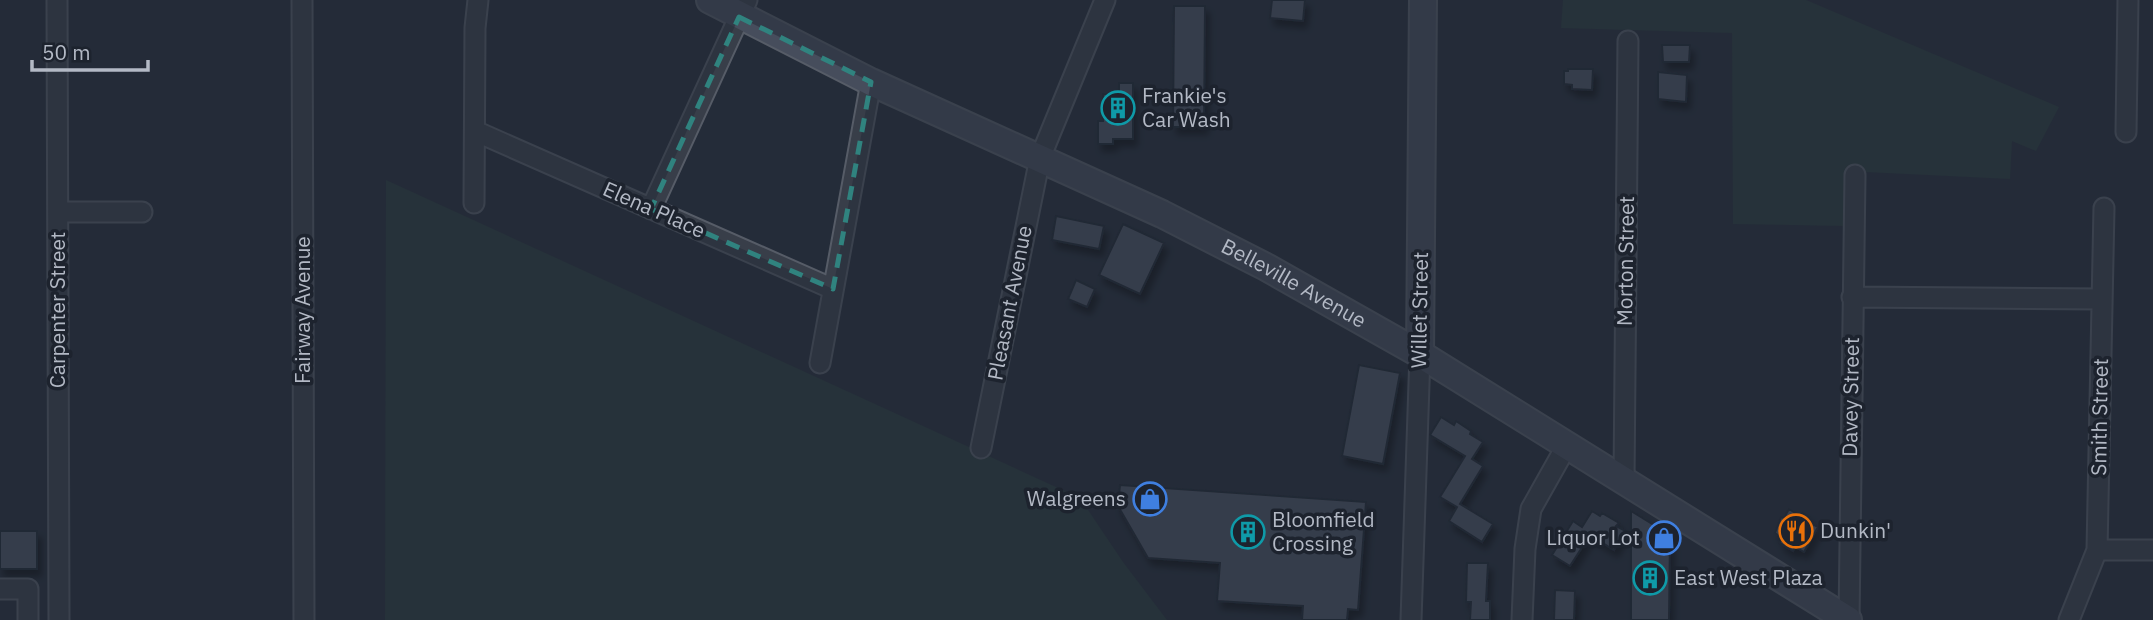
<svg xmlns="http://www.w3.org/2000/svg" width="2153" height="620" viewBox="0 0 2153 620" font-family="'IBM Plex Sans',sans-serif">
<defs>
<filter id="shadow"><feDropShadow dx="4" dy="7" stdDeviation="3.5" flood-color="#0009"/></filter>
</defs>
<rect width="100%" height="100%" fill="#242c39"/>
<path fill="#293a3c" d="M1563 0H1806L2059 107 2036 151 2012 141 2010 179 1845 171 1844 226 1733 224 1732 33 1561 28Z
M386 180 1080 498 1123 562 1167 620H385Z"/>
<path fill="#4b5362" stroke="#1f2530" stroke-width="2" filter="url(#shadow)" d="M1272 0H1305L1303 21 1270 18Z
M1174 6H1205L1204 127H1173Z
M1662 45H1690L1689 62H1663Z
M1568 69H1593L1592 90 1572 89V85L1564 84V71H1568Z
M1658 72 1687 75 1686 102 1658 99Z
M1119 83H1133V139H1113V144H1098V121H1103V94L1119 95Z
M1056 216 1104 226 1099 249 1052 240Z
M1123 224 1164 243 1140 294 1099 275Z
M1076 280 1095 289 1087 307 1068 299Z
M1359 365 1400 373 1383 464 1342 456Z
M1441 417 1454 425 1456 421 1471 431 1470 434 1483 442 1472 459 1483 466 1460 504 1493 524 1482 542 1449 521 1457 507 1440 497 1465 456 1430 435Z
M1120 485 1366 502 1358 610 1348 609 1347 620H1302L1303 606 1217 601 1220 563 1148 558 1118 506Z
M1789 509 1800 516 1803 513 1809 517 1807 521 1818 527 1804 552 1795 547 1793 551 1780 543 1782 538 1775 533 1781 517 1784 518Z
M1592 511 1600 516 1602 513 1619 523 1616 526 1625 531 1614 550 1590 535 1570 566 1552 555 1573 521 1582 527Z
M1631 511 1670 535 1669 620H1631Z
M0 531H37V569H0Z
M1467 563H1488L1486 601H1490V620H1470L1471 602H1466Z
M1555 590 1575 591 1574 620H1554Z"/>
<g fill="none" stroke-linecap="round" stroke-linejoin="round">
<defs>
<path id="street" d="M57 0 59 620
M302 0 304 620
M475 131 833 289
M2126 132 2128 0
M474 203 475 28 478 0
M651 209 747 0
M58 212H142
M1852 297 2102 299
M820 363 871 82
M981 448 1040 158 1105 0
M1624 480 1628 41
M2097 550H2153
M0 589H28V620
M1411 620 1420 354
M1522 620 1525 549 1531 509 1567 445
M1849 620 1855 175
M2069 620 2097 550 2104 208"/>
<g id="secondary">
<path id="s1" d="M710 0 871 82 1162 214 1266 267 1420 354 1848 620"/>
<path d="M1420 354 1423 0"/>
</g>
</defs>
<use href="#street" stroke="#565c67" stroke-width="23"/>
<use href="#secondary" stroke="#565c67" stroke-width="30"/>
<use href="#street" stroke="#383e49" stroke-width="19"/>
<use href="#secondary" stroke="#464d5c" stroke-width="26"/>
</g>
<path d="M0 0H2153V620H0ZM739 17 871 82 833 289 651 209Z" fill="#242c39" fill-opacity=".55" fill-rule="evenodd"/>
<path fill="none" stroke="#30837f" stroke-width="5" stroke-dasharray="14 9" stroke-linejoin="round" d="M739 17 871 82 833 289 651 209Z"/>
<defs>
<symbol id="building-ring" viewBox="-11 -11 22 22"><circle r="9.5" fill="#1d232e" stroke="#0f9aa8" stroke-width="1.5"/><path d="M-4-6H4V6H1V3H-1V6H-4ZM-2.5-4.3h1.7v1.8h-1.7ZM.8-4.3h1.7v1.8H.8ZM-2.5-1h1.7V.8h-1.7ZM.8-1h1.7V.8H.8Z" fill="#0f9aa8"/></symbol>
<symbol id="shop-ring" viewBox="-11 -11 22 22"><circle r="9.5" fill="#1d232e" stroke="#3f7fe0" stroke-width="1.5"/><path d="M-5-2.5h2.3a2.7 3.5 0 0 1 5.4 0H5L5.5 6h-11ZM-1.5-2.5h3a1.5 2.3 0 0 0-3 0Z" fill="#3f7fe0"/></symbol>
<symbol id="restaurant-ring" viewBox="-11 -11 22 22"><circle r="9.5" fill="#1d232e" stroke="#e8710a" stroke-width="1.5"/><path d="M-5-6h1v4h1v-4h1v4h1v-4h1v5L-1.5 .5V6h-2V.5L-5-1ZM5-6V6H3V1.5H1.5Q1.5-4 5-6Z" fill="#e8710a"/></symbol>
</defs>
<g fill-rule="evenodd">
<use href="#building-ring" x="1099" y="89" width="38" height="38"/>
<use href="#shop-ring" x="1131" y="480" width="38" height="38"/>
<use href="#restaurant-ring" x="1777" y="512" width="38" height="38"/>
<use href="#building-ring" x="1229" y="513" width="38" height="38"/>
<use href="#shop-ring" x="1645" y="519" width="38" height="38"/>
<use href="#building-ring" x="1631" y="559" width="38" height="38"/>
</g>
<g text-anchor="middle" stroke-width="7" stroke-linejoin="round" paint-order="stroke">
<g font-size="21" fill="#b3b9c5" stroke="#1d232e" text-anchor="start">
<text x="1142" y="103">Frankie's<tspan x="1142" dy="24">Car Wash</tspan></text>
<text x="1126" y="506" text-anchor="end">Walgreens</text>
<text x="1272" y="527">Bloomfield<tspan x="1272" dy="24">Crossing</tspan></text>
<text x="1820" y="538">Dunkin'</text>
<text x="1640" y="545" text-anchor="end">Liquor Lot</text>
<text x="1674" y="585">East West Plaza</text>
</g>
<g font-size="21" fill="#b3b9c5" stroke="#1d232e">
<text transform="translate(654 210) rotate(24)" y="7">Elena Place</text>
<text transform="translate(1626 261) rotate(-89)" y="7">Morton Street</text>
<text dy="7" stroke="none"><textPath href="#s1" startOffset="649">Belleville Avenue</textPath></text>
<text transform="translate(1010 303) rotate(-79)" y="7">Pleasant Avenue</text>
<text transform="translate(58 310) rotate(-90)" y="7">Carpenter Street</text>
<text transform="translate(303 310) rotate(-90)" y="7">Fairway Avenue</text>
<text transform="translate(1420 310) rotate(-89)" y="7">Willet Street</text>
<text transform="translate(1851 397) rotate(-89)" y="7">Davey Street</text>
<text transform="translate(2100 417) rotate(-89)" y="7">Smith Street</text>
</g>
</g>
<path d="M32 60v10h116v-10" fill="none" stroke="#b3b9c5" stroke-width="3.5"/>
<text x="42" y="60" font-size="21" fill="#b3b9c5" stroke="#1d232e" stroke-width="5" paint-order="stroke">50 m</text>
</svg>
